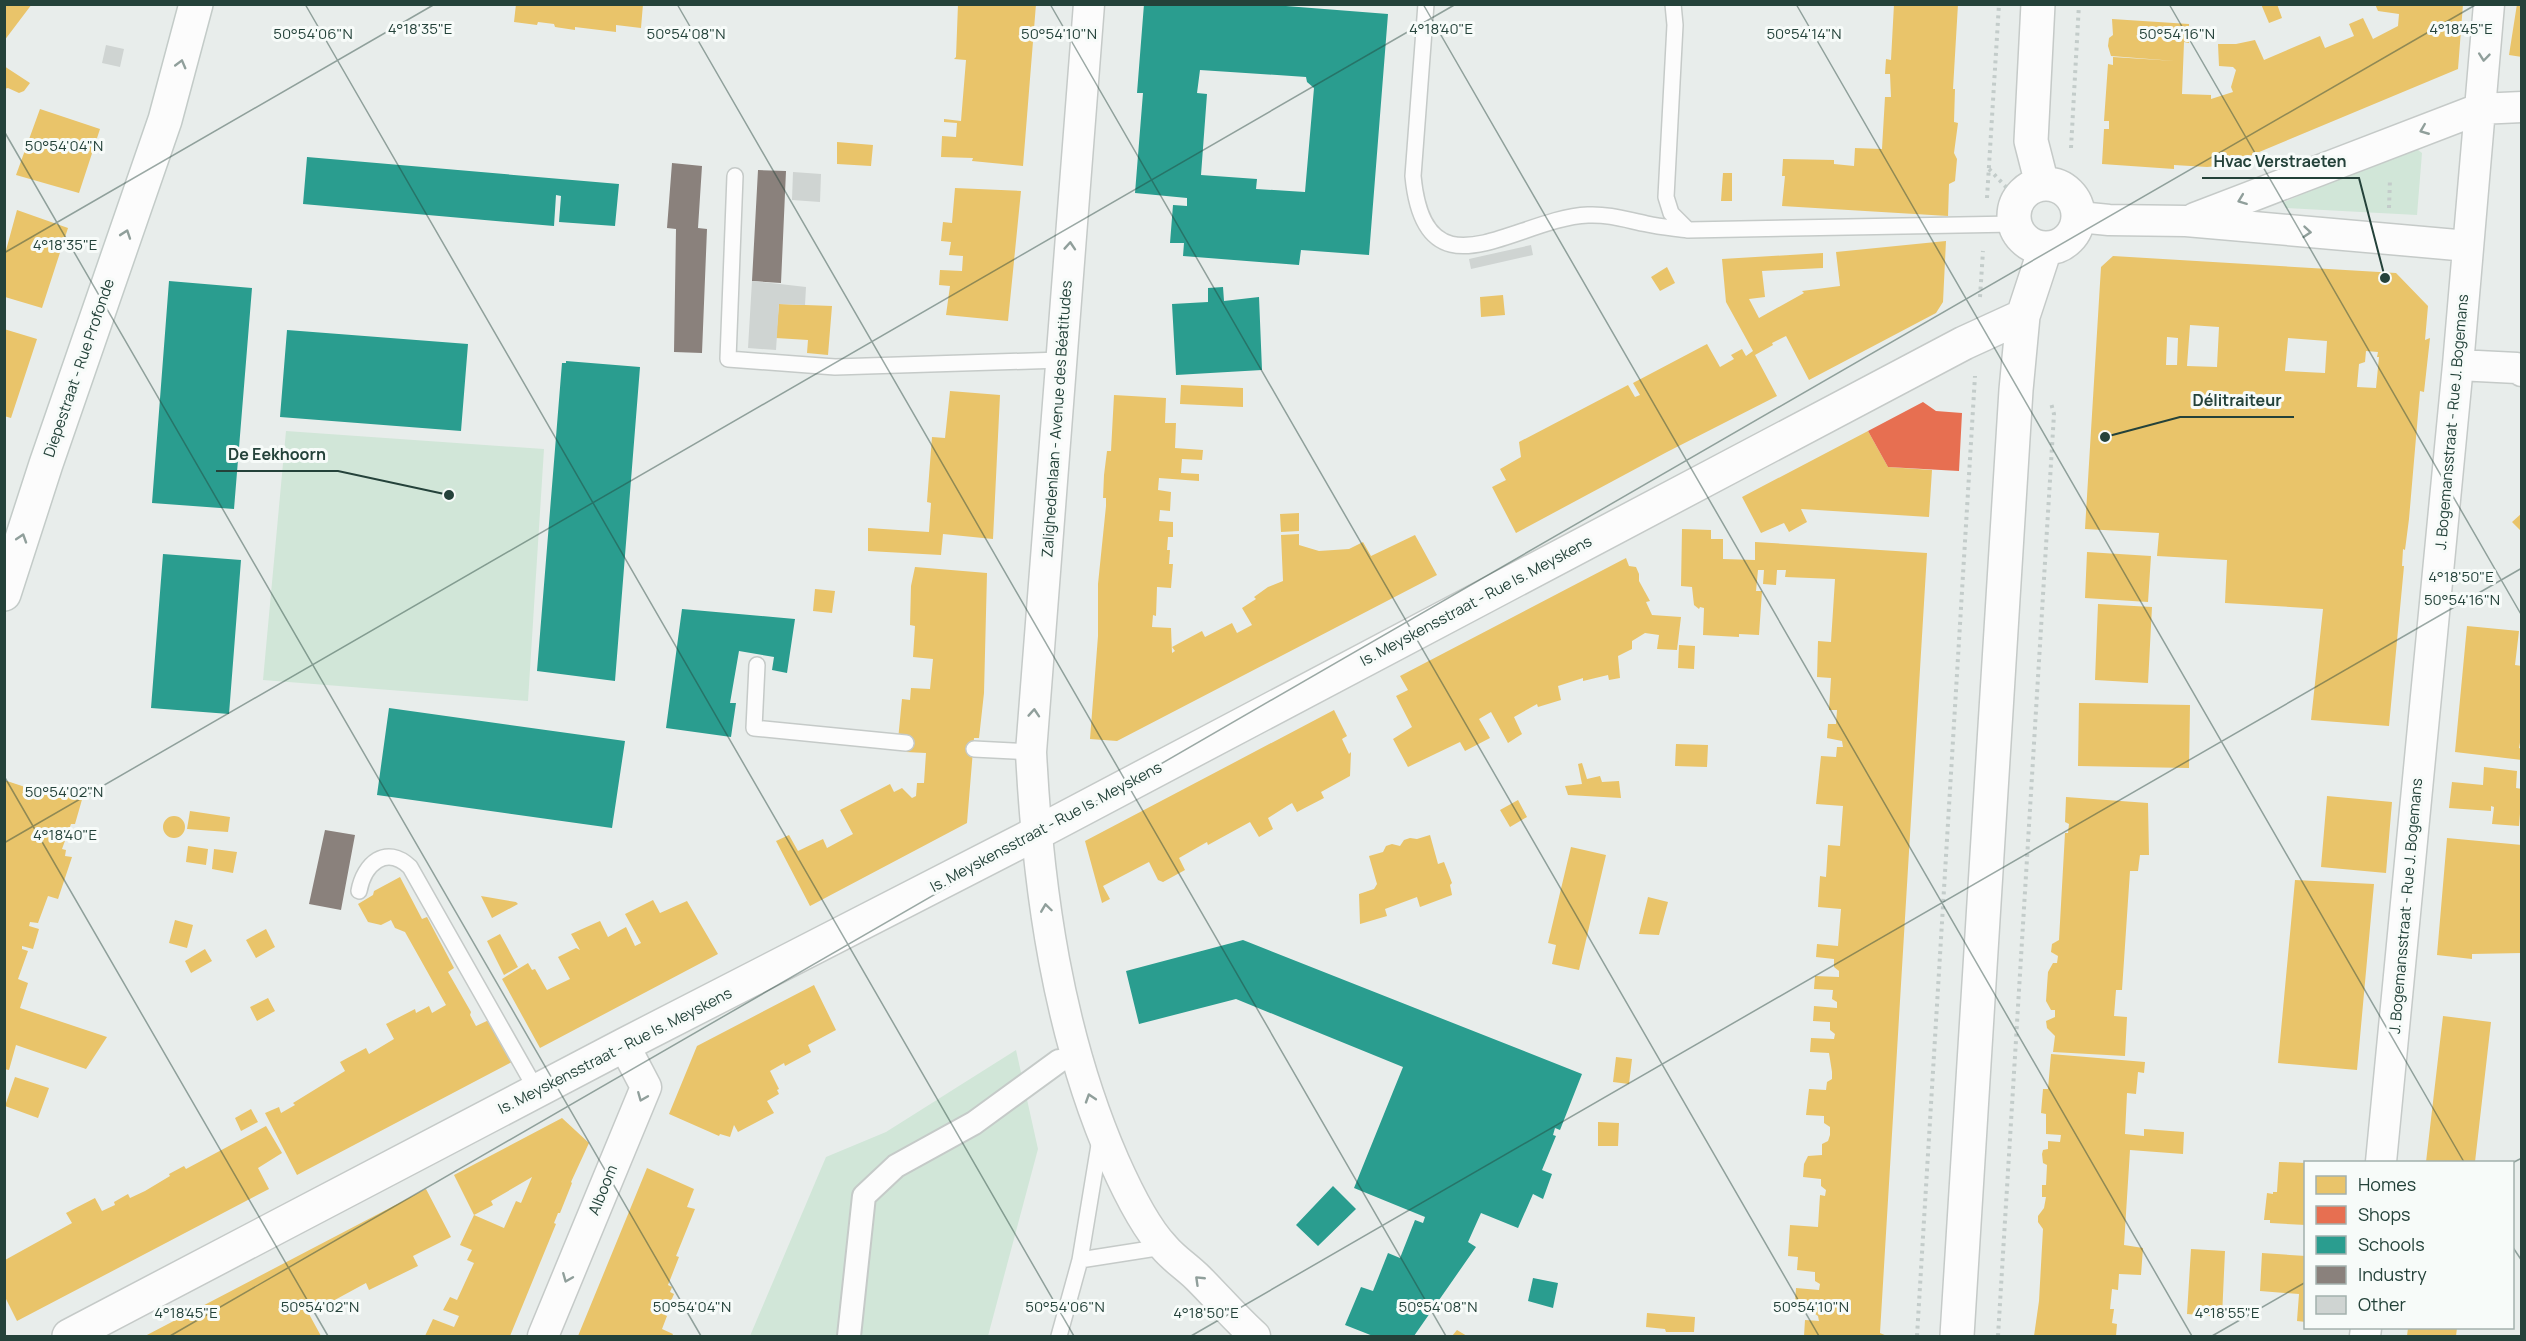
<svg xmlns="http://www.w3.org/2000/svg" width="2526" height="1341" viewBox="0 0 2526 1341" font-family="Manrope,sans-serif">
<rect width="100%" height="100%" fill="#e8edeb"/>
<path fill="#d1e6d8" d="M2413 146 2422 153 2417 215 2286 208 2284 202Z
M286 431 544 449 528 701 263 680Z
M1016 1050 1038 1149 988 1336H750L826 1157 886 1132Z"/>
<path fill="#e9c46a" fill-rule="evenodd" d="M4 4H32L4 41Z
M516 4H643L641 28 616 25V32L575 27V30L555 27 554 24 538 22 537 25 514 22Z
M958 4H1036L1023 166 972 161 973 158 941 157 942 136 956 137 957 123 944 122V119L961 121 966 60 954 59 956 57Z
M1894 4H1958L1953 89H1955L1954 122 1958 123 1954 153 1957 159 1955 181 1949 184 1948 216 1782 206 1785 176H1782L1783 159 1834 160V164L1854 166 1855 148 1882 149 1885 97H1891L1890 74H1885L1886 59 1891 60Z
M2261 4H2277L2282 18 2269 23Z
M2375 4H2463L2458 69 2228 165 2207 167 2174 165V169L2102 164 2104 129H2109V121H2104L2108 64 2113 65V57L2175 61 2111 56 2108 46 2109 38 2113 35 2112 19 2189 24V43L2184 42 2182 94 2211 95V99L2233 92 2231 87 2236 70 2233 67 2219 66 2218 44H2236L2255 40 2264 60 2320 36 2325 48 2354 36 2349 24 2363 18 2373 39 2398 26 2399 14 2378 11Z
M2517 4H2522V57L2509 55Z
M4 66 30 83 24 91 19 93 8 88 4 89Z
M40 109 100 129 79 193 16 175Z
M837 142 873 145 871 166 837 164Z
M1723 173H1732V201H1721Z
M955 188 1021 191 1008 321 946 315 950 286 939 285 940 270 962 271 963 256 949 255 951 242 941 241 943 222 952 223Z
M17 210 68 228 42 308 5 297V254Z
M1946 241 1943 302 1936 313 1809 380 1786 336 1772 343 1773 345 1755 355 1777 396 1667 452 1516 533 1492 487 1506 480 1500 469 1521 457 1519 442 1628 385 1635 397 1640 395 1633 383 1707 344 1720 367 1734 359 1731 355 1742 349 1746 356 1753 351 1726 302 1722 259 1823 253V268L1762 271 1765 297 1749 299 1759 318 1804 293 1802 291 1840 286 1836 252Z
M2113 256 2396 273 2428 306 2425 340 2430 338 2424 392 2420 391 2409 519 2405 550 2403 549 2402 566H2404L2389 726 2311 720 2323 609 2225 603 2227 560 2157 556 2159 533 2085 529 2101 267ZM2190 325 2219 327 2217 367 2187 366ZM2167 337 2178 338 2177 365H2166ZM2288 338 2327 341 2325 373 2285 371ZM2366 351 2378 352 2377 357H2379L2376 388 2357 387 2359 364 2365 362Z
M1667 267 1675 283 1660 291 1651 277Z
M1503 295 1505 315 1481 317 1480 297Z
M779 304 832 306 828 355 807 353 808 340 776 338Z
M4 329 37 339 11 418 4 416Z
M1181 385 1243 388V407L1180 404Z
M950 391 1000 395 993 539 943 534 941 555 868 551V528L929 532 931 503 927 502 932 437 945 438Z
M1114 395 1166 398 1165 423H1176L1175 448 1203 450 1202 460 1182 459 1181 473 1199 474V481L1159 478 1158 490 1171 492 1170 511 1160 510 1159 521 1173 522V537H1168L1167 550H1170L1169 564H1173L1171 588 1157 587 1156 616 1153 615 1152 627 1171 628 1172 653 1175 651 1172 647 1202 631 1205 637 1232 623 1237 633 1252 625 1242 608 1256 599 1254 597 1268 587 1283 581 1281 535 1299 534V545L1319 551 1349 549 1363 542 1371 556 1415 535 1437 575 1117 741 1090 739 1098 636V584L1106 506V498H1103L1104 475 1107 451H1111Z
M1868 431 1888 467 1932 470 1929 517 1801 509 1807 522 1789 532 1784 523 1761 533 1742 497Z
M1299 513V531L1281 532 1280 514Z
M2522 513V532L2512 522Z
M1682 529 1711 530V539H1723V559L1755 560V542L1927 553 1880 1333 1887 1336H1804L1805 1320 1819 1321 1818 1316 1814 1313V1304L1795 1302 1796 1288 1819 1290 1820 1284 1815 1281V1272L1797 1270 1798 1257 1788 1256 1790 1225 1818 1227 1820 1195 1825 1196 1826 1190 1821 1186V1179L1803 1177 1804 1164 1808 1156 1822 1155V1144L1828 1141 1830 1135V1127L1824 1123V1116L1806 1115 1809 1089 1826 1090 1827 1082 1832 1079V1072L1829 1053 1810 1052 1811 1038 1834 1039 1835 1034 1830 1030V1022L1813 1021 1814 1006 1837 1008V1002L1832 999 1833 990 1814 989 1815 976 1839 977V971L1834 967V959L1816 957 1817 944 1838 946 1841 909 1818 907 1820 876 1826 877 1828 845 1840 846 1843 806 1816 804 1821 756 1836 757 1837 747H1843L1842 741 1827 738 1828 724H1836L1837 710H1829L1831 678 1817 677 1818 641 1831 642 1835 579 1785 577 1786 570H1777L1776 585 1763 584 1764 570H1758L1756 591H1762L1759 635 1739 634V637L1703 635 1704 608 1700 607 1699 609 1694 605 1692 587 1681 586Z
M2087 552 2151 556 2148 602 2085 598Z
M1626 558 1629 566 1636 567 1639 574V581L1650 601 1646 602 1652 615 1681 617 1677 650 1657 649 1659 635 1645 633 1632 641V649L1618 656 1620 678 1609 680 1608 675 1583 681V678L1558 686 1561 700 1538 707 1537 704 1514 717 1522 734 1508 743 1491 712 1479 719 1490 738 1465 751 1460 742 1408 767 1393 739 1412 727 1396 696 1408 690 1400 676Z
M915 567 987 573 984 693 979 738H974L967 823 810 906 776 841 789 835 798 851 823 839 827 848 853 834 840 810 890 784 894 792 902 788 912 798 916 796 917 783H924L926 753 906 752V741L898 740 902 699 910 700 911 688 930 689 933 659 913 657 915 626 910 625 911 586Z
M815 589 835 591 832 613 813 611Z
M2098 604 2152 607 2148 683 2095 680Z
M2467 626 2519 631 2515 665 2522 666V732L2519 748 2522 749V760L2455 752Z
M1679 645 1695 646 1694 669 1678 668Z
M2079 703 2190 705 2189 768 2078 766Z
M1334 710 1347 736 1342 739 1349 754 1351 752 1350 776 1321 792 1324 798 1297 812 1292 803 1287 806 1268 818 1273 829 1259 837 1250 822 1208 845 1207 842 1179 858 1185 870 1163 882 1158 880 1149 862 1103 886 1110 899 1102 903 1085 841Z
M1676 744 1708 745 1707 767 1675 766Z
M1582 763 1587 779 1600 776 1602 782 1619 781 1621 798 1568 795 1565 786 1582 784 1578 764Z
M2484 767 2517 771 2516 788 2522 789 2519 826 2492 824 2494 807 2491 806V811L2449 808 2452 782 2483 785Z
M4 780 46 794 83 796 75 824H71L62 849 66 850 65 856 72 857 58 899 48 896 38 923 30 922 29 926 39 929 33 949 22 946V949L28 951 18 979 28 983 20 1008 107 1037 86 1069 16 1045 9 1070 4 1069Z
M2327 796 2392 802 2386 873 2321 867Z
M2066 797 2148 803 2149 855H2140L2138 871H2130L2122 990H2116L2114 1016 2127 1017 2125 1056 2053 1052 2055 1036 2047 1028 2046 1021 2055 1017V1010H2051L2046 1001 2047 986 2048 972 2053 963H2057L2058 956 2051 952 2052 944 2059 940 2065 833H2068L2069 824 2065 822Z
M1518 800 1527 817 1510 827 1500 810Z
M190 811 230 817 228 832 187 829Z
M163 827a11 11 0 1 1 22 0a11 11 0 1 1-22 0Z
M1430 835 1438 864 1444 862 1452 883 1450 885 1452 895 1420 907 1417 897 1385 909 1387 916 1360 924 1359 894 1374 889 1377 884 1369 856 1383 852 1386 846 1392 844 1400 846 1404 840 1410 838 1417 839Z
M2447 838 2522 845V953L2472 954V959L2437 955Z
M188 846 208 849 206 865 186 862Z
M1571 847 1606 855 1579 970 1552 964 1556 945 1548 943Z
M214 849 237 852 233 873 212 869Z
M400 877 422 919 427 917 454 968 448 972 471 1012 470 1015 476 1026 489 1020 512 1062 297 1175 265 1113 279 1107 281 1113 295 1105 293 1103 345 1071 340 1062 366 1048 369 1054 394 1039 386 1024 415 1009 416 1013 429 1006 432 1013 446 1005 405 932 395 928 391 920 381 925 368 922 358 904 373 895 374 891Z
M2295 880 2374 884 2357 1070 2278 1063Z
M481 896 516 902 518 904 492 918Z
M1648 897 1668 902 1659 935 1639 934Z
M653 900 660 913 687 901 718 954 540 1048 502 979 528 963 532 970 535 969 547 990 570 979 558 957 576 948 580 950 571 934 600 921 608 937 626 927 635 946 641 943 625 914Z
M175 920 193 925 187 948 169 943Z
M266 929 275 947 256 958 246 940Z
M500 934 518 967 504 975 487 941Z
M205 949 212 961 191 973 185 961Z
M814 985 836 1030 808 1045 811 1052 785 1066 784 1063 770 1071 779 1089 777 1090 779 1094 767 1101 774 1113 738 1132 734 1125 730 1137 720 1134 719 1136 669 1114 697 1046Z
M268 998 275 1011 257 1021 250 1007Z
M2443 1016 2491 1022 2475 1162H2426Z
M2051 1054 2145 1062 2144 1073 2138 1072 2136 1094 2127 1093 2125 1134 2144 1136V1129L2184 1132 2183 1154 2130 1150 2124 1245 2143 1248 2141 1275 2119 1274 2118 1290 2112 1289 2110 1309H2114L2112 1323 2117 1324 2116 1336H2034L2039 1301 2043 1229 2038 1222V1216L2044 1208 2046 1197H2042V1185H2046L2047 1165 2043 1163 2042 1154 2043 1150 2048 1149V1141L2060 1142 2061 1135 2046 1134V1114L2041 1113 2043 1089H2048Z
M1616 1057 1632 1059 1629 1084 1613 1082Z
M15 1077 49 1088 38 1118 5 1106Z
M251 1109 258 1122 241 1131 235 1118Z
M562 1118 589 1143 571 1182 572 1183 560 1213H558L554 1223 556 1224 510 1336H425L433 1319 454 1327 459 1316 443 1310 450 1297 457 1300 474 1263 467 1260 472 1250 460 1245 474 1215 504 1228 516 1201 521 1203 532 1177 491 1201 493 1205 474 1215 454 1175Z
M1598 1122 1619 1123 1618 1146H1598Z
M266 1126 282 1153 258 1168 269 1189 17 1321 5 1297V1260L72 1223 66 1213 95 1198 102 1211 115 1205 114 1202 128 1194 130 1198 145 1191 170 1176 169 1174 184 1166 186 1169Z
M2279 1162 2306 1163V1225L2270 1223V1220H2264L2267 1193 2273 1194V1192H2277Z
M647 1168 694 1189 687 1207 695 1209 676 1256 679 1257 668 1285 672 1287 670 1292 674 1294 665 1315 667 1316 662 1329 673 1334 672 1336H578Z
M426 1189 451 1237 413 1256 418 1266 369 1290 366 1283 309 1314 321 1336H145Z
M2191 1249 2225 1251 2222 1317 2187 1314Z
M2262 1253 2306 1256V1322L2297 1321 2299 1294 2260 1291Z
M1647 1313 1695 1317 1694 1332H1666L1665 1329 1646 1327Z
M2408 1328H2457L2456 1336H2407Z
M1457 1330 1467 1336H1452Z"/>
<path fill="#e76f51" d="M1923 402 1936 411 1962 413 1959 471 1888 467 1868 431Z"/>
<path fill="#2a9d8f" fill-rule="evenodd" d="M1144 4H1260L1388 14 1369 255 1301 250 1299 265 1183 256 1184 243H1170L1173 205 1187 206V198L1135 193 1143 93H1137ZM1200 70 1306 77 1307 82 1314 88 1305 192 1256 189 1257 179 1201 175 1207 94 1197 93Z
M307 157 619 184 615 226 559 222 561 196 556 195 554 226 303 204Z
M169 281 252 288 234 509 152 503Z
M1223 287 1224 301 1259 297 1262 370 1176 375 1172 304 1208 302V288Z
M287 330 468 344 461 431 280 417Z
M566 361 640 367 615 681 537 671 562 363H566Z
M163 554 241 560 229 714 151 708Z
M682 609 795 619 787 673 772 670 774 657 739 651 730 703H736L731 737 666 728Z
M389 708 625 741 612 828 377 795Z
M1243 940 1582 1074 1560 1130 1555 1128 1553 1135 1556 1136 1542 1170 1552 1174 1543 1199 1533 1194 1518 1228 1481 1213 1468 1242 1476 1247 1414 1336H1373L1345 1325 1361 1287 1373 1291 1388 1253 1400 1258 1415 1220 1423 1223 1425 1217 1354 1188 1403 1067 1236 999 1139 1024 1126 971Z
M1333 1186 1356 1209 1318 1246 1296 1225Z
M1533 1278 1558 1283 1553 1308 1528 1301Z"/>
<path fill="#8a817c" d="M672 163 702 166 698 228 707 229 702 353 674 352 676 229 667 228Z
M758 170 786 171 781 283 752 281Z
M325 830 355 835 341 910 309 904Z"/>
<path fill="#cfd4d2" d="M106 45 124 49 120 67 102 63Z
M793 172 821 174 820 202 792 200Z
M1531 245 1533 255 1471 269 1469 259Z
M752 281 806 287 805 305 779 304 776 350 748 348Z"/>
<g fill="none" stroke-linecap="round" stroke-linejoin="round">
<defs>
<path id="service" d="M1426 4 1413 176C1425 303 1516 218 1588 215 1609 214 1627 220 1647 224 1660 227 1674 228 1688 230L2015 224
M1673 4 1675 25 1666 197 1671 213 1688 230
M735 176 728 359 835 367 1061 360
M757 665 754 728 906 743
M974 749 1031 752
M359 891C364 864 386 844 410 867L537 1091
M1080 1260 1100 1139
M1059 1336 1080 1260 1163 1247"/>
<path id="pedestrian" d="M849 1336 864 1196 896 1166 974 1123 1059 1061"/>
<path id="minor" d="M1089 4 1031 752C1038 890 1058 1033 1114 1161 1126 1188 1144 1226 1164 1247 1174 1259 1187 1267 1198 1278 1217 1297 1235 1318 1255 1336
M2079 217 2109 220 2186 221 2468 246
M2195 218 2479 109 2522 107
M2458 365 2517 368 2522 371
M2381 1162 2458 365 2489 4
M543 1336 646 1087 624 1045
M2365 1336 2366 1328"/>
<path id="tertiary" d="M2038 4 2031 141 2042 184
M2014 216a32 32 0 1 1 64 0a32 32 0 1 1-64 0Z
M69 1336 624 1045 1035 834 1964 343 2023 316
M1957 1336 2016 390 2023 316 2045 249"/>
<path id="secondary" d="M4 594 46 464 165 120 196 4"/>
</defs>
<use href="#service" stroke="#c5cac8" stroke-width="18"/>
<use href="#pedestrian" stroke="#c5cac8" stroke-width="26"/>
<use href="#minor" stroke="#c5cac8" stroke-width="33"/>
<use href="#tertiary" stroke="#c5cac8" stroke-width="36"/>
<use href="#secondary" stroke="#c3cbc8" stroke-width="36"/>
<path stroke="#c3ccca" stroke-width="4" stroke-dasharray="3 4.5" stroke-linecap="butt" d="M2071 148 2079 4
M1989 169 2007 188
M1987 198 1999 4
M2389 208 2390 179
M1980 297 1983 251
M1917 1336 1975 376
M1998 1336 2054 414 2051 403"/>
<use href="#service" stroke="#fcfcfc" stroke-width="15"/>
<use href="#pedestrian" stroke="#fcfcfc" stroke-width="22"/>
<use href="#minor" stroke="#fcfcfc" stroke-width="30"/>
<use href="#tertiary" stroke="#fcfcfc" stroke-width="33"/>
<use href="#secondary" stroke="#fcfcfc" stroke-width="33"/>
</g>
<defs><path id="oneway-chevron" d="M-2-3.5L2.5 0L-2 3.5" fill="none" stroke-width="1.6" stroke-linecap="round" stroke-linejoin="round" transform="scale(1.5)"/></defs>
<g stroke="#909f9b">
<use href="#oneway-chevron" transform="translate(2484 57) rotate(96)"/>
<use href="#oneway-chevron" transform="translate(181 64) rotate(-75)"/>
<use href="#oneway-chevron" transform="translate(2424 130) rotate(158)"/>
<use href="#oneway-chevron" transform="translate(2242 200) rotate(159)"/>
<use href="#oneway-chevron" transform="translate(2307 232) rotate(5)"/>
<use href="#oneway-chevron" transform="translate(126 234) rotate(-71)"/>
<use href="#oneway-chevron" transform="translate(1070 246) rotate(-86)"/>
<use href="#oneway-chevron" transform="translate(22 538) rotate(-72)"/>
<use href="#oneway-chevron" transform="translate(1034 713) rotate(-86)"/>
<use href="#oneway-chevron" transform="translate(1046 908) rotate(-98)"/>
<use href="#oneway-chevron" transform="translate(642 1097) rotate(112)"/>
<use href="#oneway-chevron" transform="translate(1090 1098) rotate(-108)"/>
<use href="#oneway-chevron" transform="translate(567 1278) rotate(112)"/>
<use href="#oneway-chevron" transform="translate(1199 1280) rotate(-136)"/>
</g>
<path fill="none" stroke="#24423a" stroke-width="1.5" stroke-opacity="0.45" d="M305 4 1074 1336M677 4 1446 1336M1050 4 1819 1336M1423 4 2192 1336M1796 4 2464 1162M2169 4 2522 616M4 131 701 1336M4 253 435 4M4 776 328 1336M4 843 1456 4M2512 1163 2522 1158M2512 1246 2522 1261M170 1336 2477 4M1191 1336 2522 568M2212 1336 2306 1282"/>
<g text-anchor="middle" stroke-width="6" stroke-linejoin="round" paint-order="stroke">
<g font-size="15" fill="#24423a" stroke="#f7fbf9">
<text transform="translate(79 368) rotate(-71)" y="5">Diepestraat - Rue Profonde</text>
<text transform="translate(1057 419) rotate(-86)" y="5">Zalighedenlaan - Avenue des Béatitudes</text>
<text transform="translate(2452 422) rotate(-85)" y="5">J. Bogemansstraat - Rue J. Bogemans</text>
<text transform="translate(1476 601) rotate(-28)" y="5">Is. Meyskensstraat - Rue Is. Meyskens</text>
<text transform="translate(1046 827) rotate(-28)" y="5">Is. Meyskensstraat - Rue Is. Meyskens</text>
<text transform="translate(2406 906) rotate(-85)" y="5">J. Bogemansstraat - Rue J. Bogemans</text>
<text transform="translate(615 1051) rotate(-27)" y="5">Is. Meyskensstraat - Rue Is. Meyskens</text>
<text transform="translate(603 1190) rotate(-68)" y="5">Alboom</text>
</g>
</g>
<g font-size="15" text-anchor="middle" fill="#24423a" stroke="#f7fbf9" stroke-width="6" stroke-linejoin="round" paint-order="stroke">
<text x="420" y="34">4°18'35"E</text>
<text x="1441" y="34">4°18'40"E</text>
<text x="2461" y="34">4°18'45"E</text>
<text x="313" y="39">50°54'06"N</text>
<text x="686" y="39">50°54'08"N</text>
<text x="1059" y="39">50°54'10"N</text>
<text x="1804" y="39">50°54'14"N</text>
<text x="2177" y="39">50°54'16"N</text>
<text x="64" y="151">50°54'04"N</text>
<text x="65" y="250">4°18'35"E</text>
<text x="2461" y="582">4°18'50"E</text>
<text x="2462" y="605">50°54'16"N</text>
<text x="64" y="797">50°54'02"N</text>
<text x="65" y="840">4°18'40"E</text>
<text x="320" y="1312">50°54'02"N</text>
<text x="692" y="1312">50°54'04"N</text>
<text x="1065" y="1312">50°54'06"N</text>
<text x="1438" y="1312">50°54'08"N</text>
<text x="1811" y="1312">50°54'10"N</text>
<text x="186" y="1318">4°18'45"E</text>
<text x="1206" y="1318">4°18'50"E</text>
<text x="2227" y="1318">4°18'55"E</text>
</g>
<path fill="none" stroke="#24423a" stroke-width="2" d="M2385 278L2359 178H2202M2105 437L2180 417H2294M449 495L338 471H216"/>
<g fill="#24423a" stroke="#f7fbf9" stroke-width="2">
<circle cx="2385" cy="278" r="6"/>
<circle cx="2105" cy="437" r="6"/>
<circle cx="449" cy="495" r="6"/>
</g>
<g font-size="16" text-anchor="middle" font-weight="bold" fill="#24423a" stroke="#f7fbf9" stroke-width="6" stroke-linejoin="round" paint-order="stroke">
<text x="2280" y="167">Hvac Verstraeten</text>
<text x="2237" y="406">Délitraiteur</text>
<text x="277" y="460">De Eekhoorn</text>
</g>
<rect width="2526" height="1341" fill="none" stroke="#24423a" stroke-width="12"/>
<rect x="2304" y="1161" width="210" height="168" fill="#f7fbf9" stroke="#a3b1ad" stroke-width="1.5"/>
<rect x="2316" y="1176" width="30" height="18" fill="#e9c46a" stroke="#a3b1ad" stroke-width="1.5"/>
<text x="2358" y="1191" font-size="18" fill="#24423a">Homes</text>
<rect x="2316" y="1206" width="30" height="18" fill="#e76f51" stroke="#a3b1ad" stroke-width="1.5"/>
<text x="2358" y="1221" font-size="18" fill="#24423a">Shops</text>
<rect x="2316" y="1236" width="30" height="18" fill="#2a9d8f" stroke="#a3b1ad" stroke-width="1.5"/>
<text x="2358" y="1251" font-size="18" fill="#24423a">Schools</text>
<rect x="2316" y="1266" width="30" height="18" fill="#8a817c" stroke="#a3b1ad" stroke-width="1.5"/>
<text x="2358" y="1281" font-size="18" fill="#24423a">Industry</text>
<rect x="2316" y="1296" width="30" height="18" fill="#cfd4d2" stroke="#a3b1ad" stroke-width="1.5"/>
<text x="2358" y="1311" font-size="18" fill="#24423a">Other</text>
</svg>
